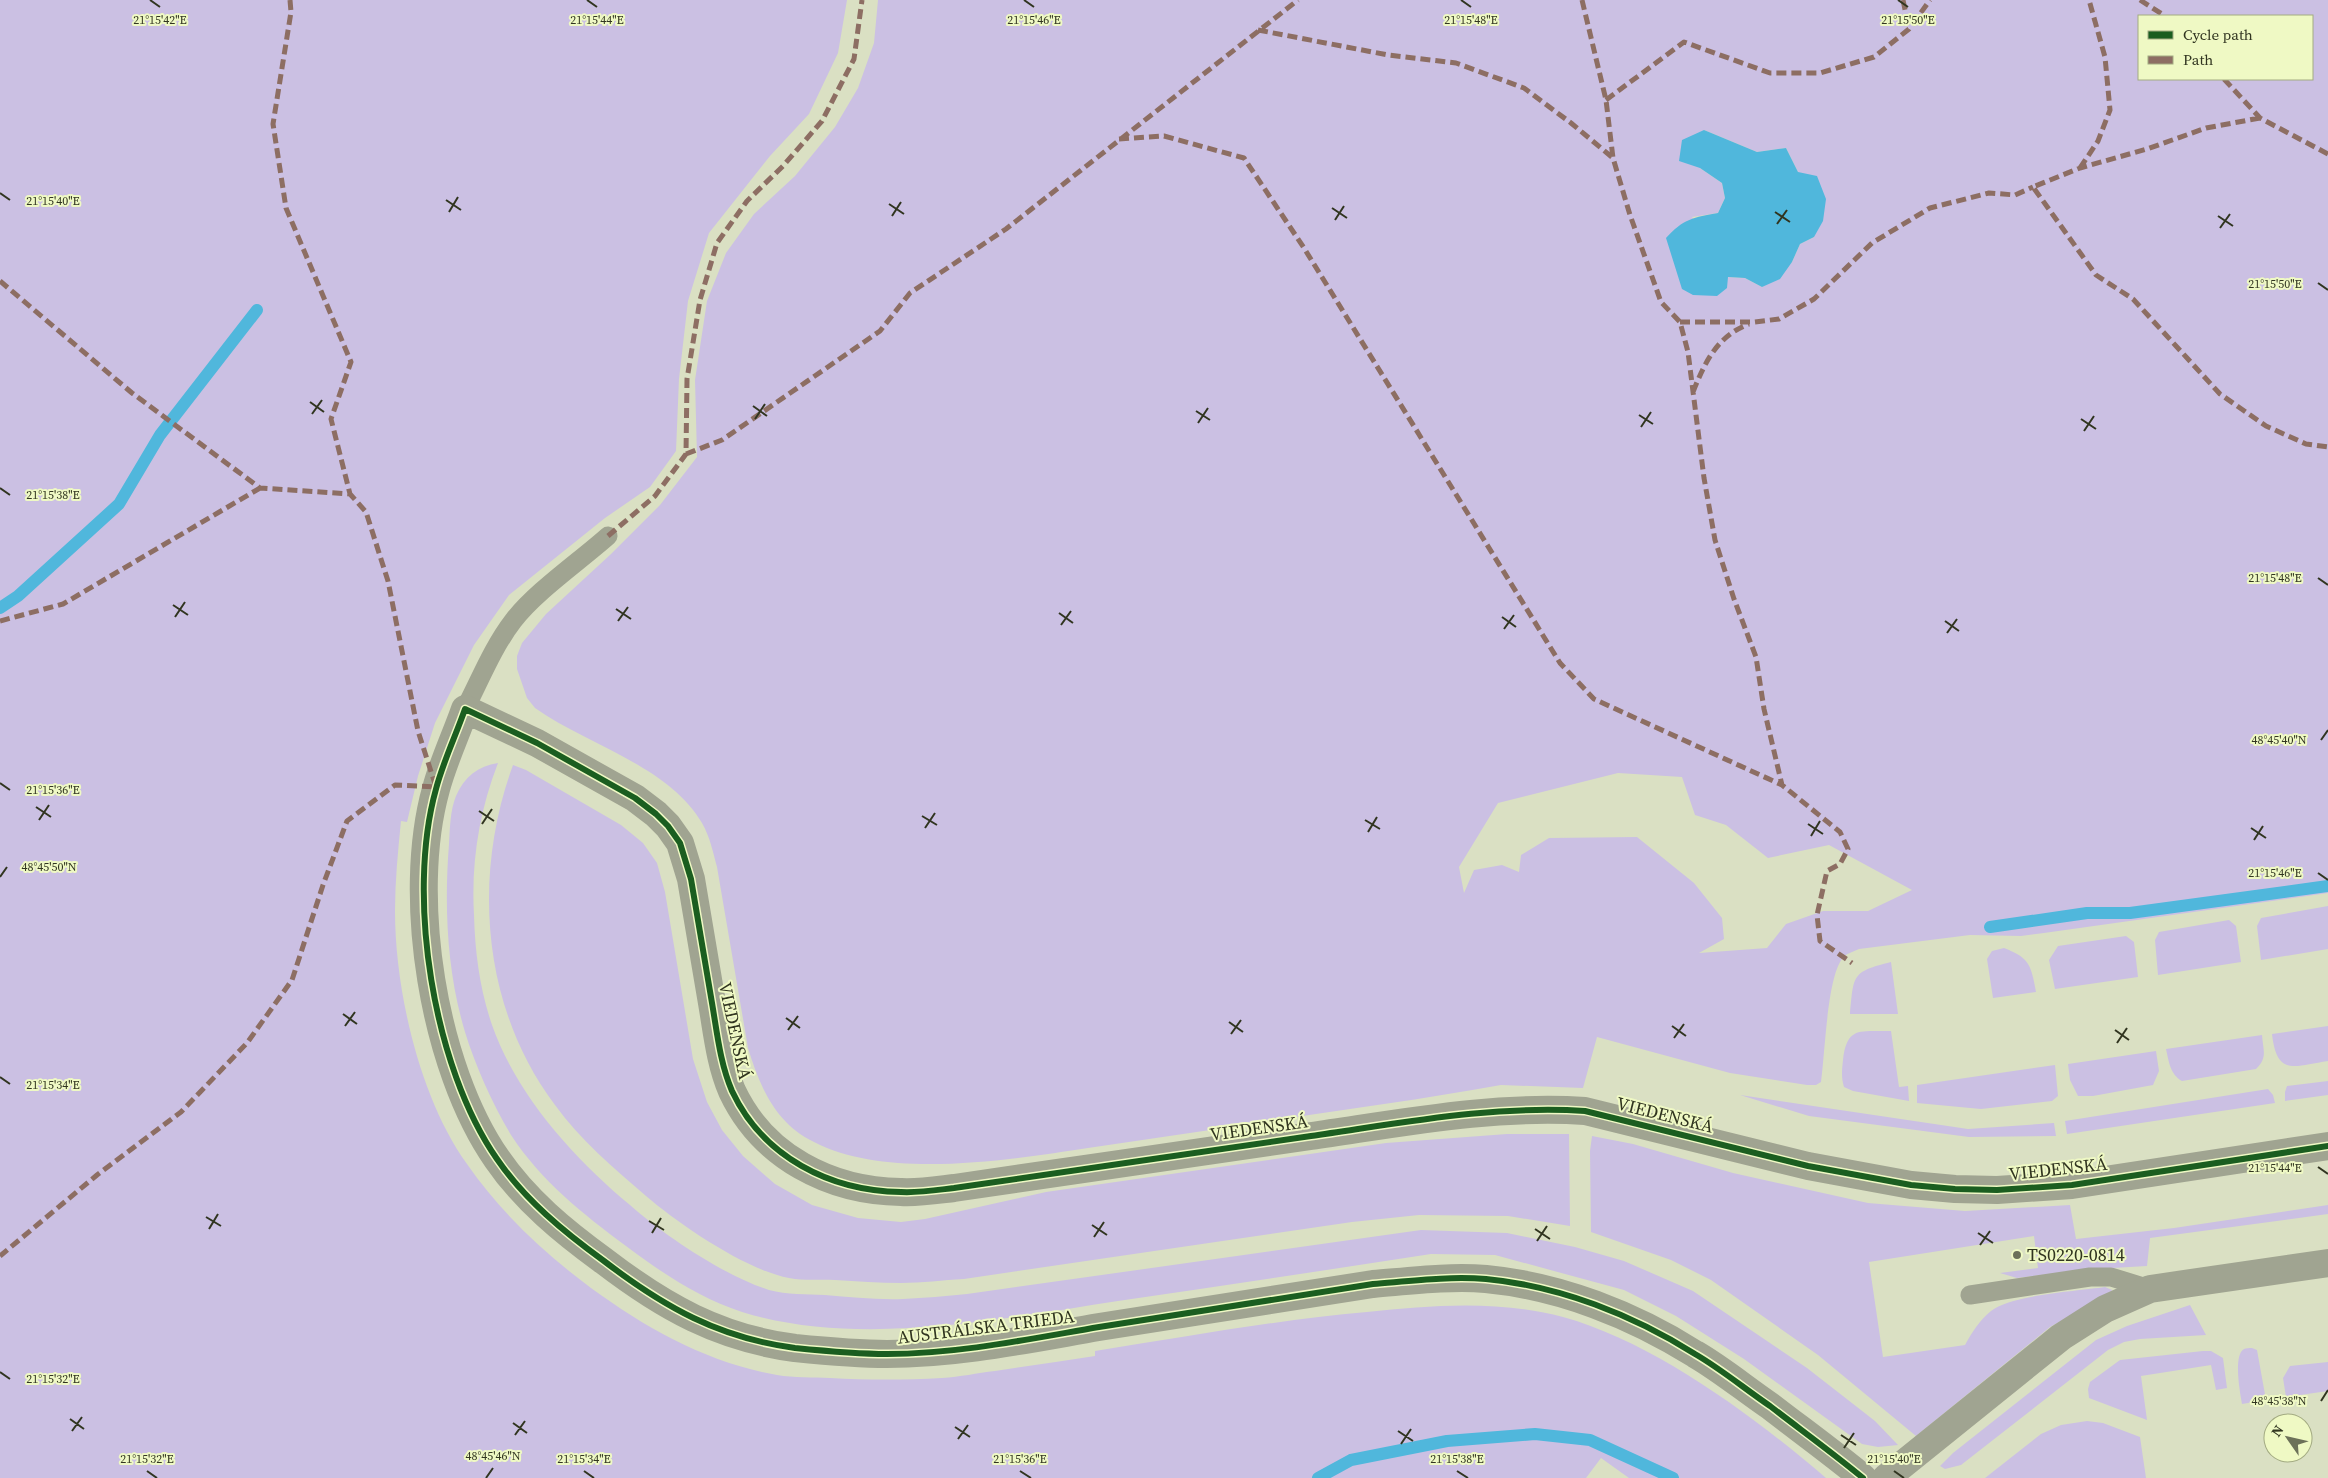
<svg xmlns="http://www.w3.org/2000/svg" width="2328" height="1478" viewBox="0 0 2328 1478" font-family="'Source Serif 4',serif">
<rect width="100%" height="100%" fill="#dae0c3"/>
<path fill="#cbc0e3" fill-rule="evenodd" d="M0 0H847L838 53 809 114 770 156 709 233 688 301 679 379 676 451 650 487 605 518 509 595 474 645 435 723 418 776 407 822 401 821C398 851 395 881 395 911 395 991 420 1099 467 1164 501 1213 544 1253 591 1288 649 1330 706 1362 777 1375 794 1378 813 1377 830 1378 867 1380 905 1380 942 1378 960 1377 977 1373 995 1371 1028 1366 1062 1361 1095 1356V1351C1185 1337 1276 1320 1367 1312 1433 1305 1498 1300 1563 1317 1654 1342 1755 1417 1826 1478H1629L1601 1458 1586 1478H0Z
M878 0H2328V893L2044 933 2021 936 1970 935 1859 949C1853 952 1846 953 1842 959 1827 979 1825 1054 1821 1082L1816 1085H1807L1730 1073 1597 1037 1583 1088 1501 1085C1407 1102 1312 1114 1217 1129 1174 1135 1131 1142 1088 1148 1009 1160 887 1180 814 1142 775 1123 760 1087 748 1048L717 867C713 852 710 837 702 823 669 766 587 745 535 708L527 698 517 669V656L522 643 546 614 611 554 660 505 697 457 695 380 707 301 726 253 754 214 795 176 835 127 858 88 874 43ZM2139 16H2312V79H2139ZM1704 130 1757 152 1786 148 1798 172 1814 237 1800 244 1792 262 1762 287 1745 278 1728 277 1692 217 1718 213 1725 198 1722 183 1700 168ZM1618 773 1682 777 1695 815 1726 825 1768 858 1829 845 1912 890 1868 911H1823L1786 924 1767 948 1699 953 1724 939 1722 918 1694 883 1637 837 1549 838 1521 855 1519 872 1502 865 1474 870 1464 893 1459 867 1498 803Z
M498 763C479 812 471 863 474 915 475 953 480 990 492 1025 517 1096 574 1158 630 1205 665 1236 725 1276 769 1290 787 1295 807 1294 825 1295 851 1297 877 1300 903 1299 924 1298 946 1296 967 1294L1421 1230 1507 1233 1575 1247 1624 1261 1693 1291 1807 1368 1875 1421 1898 1445 1878 1447 1862 1444 1744 1359 1676 1316 1624 1290 1495 1255 1431 1254C1327 1270 1222 1286 1118 1301 1001 1319 858 1348 742 1312 699 1298 662 1273 626 1246 583 1214 541 1181 511 1135 493 1105 475 1065 465 1032 447 972 444 907 449 844 450 828 450 811 456 796 464 777 478 766 498 763Z
M513 765 526 770 621 825 643 843 657 863 665 892 693 1059 707 1102 722 1130 743 1156 775 1184 812 1205 858 1218 901 1222 925 1219 1046 1192 1386 1143 1507 1134H1569L1570 1226 1508 1216 1419 1215 1352 1222 964 1279C943 1280 922 1283 901 1283 879 1283 857 1281 835 1280 820 1279 804 1281 789 1278 746 1270 680 1225 646 1196 614 1168 580 1140 555 1105 482 1008 472 877 513 765Z
M2328 906V949L2261 960 2257 926 2261 918Z
M2229 920 2236 926 2241 962 2158 975 2155 940 2159 932Z
M2126 936 2134 942 2138 977 2055 989 2049 960 2058 946Z
M2004 948C2030 958 2031 965 2036 992L1993 998 1987 959 1992 951Z
M1891 962 1898 1014H1850C1854 975 1851 972 1891 962Z
M2328 1026V1061C2294 1066 2277 1077 2272 1034Z
M1891 1031 1899 1087 1908 1086 1909 1101 1853 1091 1844 1087C1841 1077 1842 1070 1843 1060 1847 1025 1861 1032 1891 1031Z
M2262 1035C2263 1050 2268 1058 2256 1069L2182 1081C2170 1074 2169 1062 2166 1049Z
M2156 1051 2159 1071 2153 1085 2093 1096H2078L2070 1080 2068 1064Z
M2055 1065 2058 1096 2052 1101 1981 1109 1917 1103V1085Z
M2328 1081V1095L2285 1101V1092L2287 1086Z
M2268 1089 2273 1095 2275 1103 2067 1134 2065 1121Z
M1740 1095 1968 1129 2054 1123 2056 1136 1969 1137 1809 1116Z
M1592 1136 1633 1144 1733 1173 1868 1203 1965 1211 2070 1205 2076 1239 2174 1228 2328 1205V1214L2150 1238 2147 1266 2095 1269 2017 1278 2000 1273 2038 1268 2034 1236 1869 1262 1883 1357 1965 1345C1972 1332 1980 1320 1991 1311 2010 1295 2079 1291 2105 1287L2112 1290 2110 1294 2050 1327 1916 1436 1818 1355 1711 1280 1671 1260 1591 1232 1590 1151Z
M2190 1305 2206 1335 2140 1339 2124 1342 2108 1350 1961 1465 1945 1469 1940 1466 1953 1453 2096 1340 2127 1326Z
M2252 1348 2257 1350 2266 1400 2242 1404C2240 1393 2233 1355 2244 1349 2246 1348 2249 1348 2252 1348Z
M2203 1351H2211L2223 1358 2227 1388 2216 1390 2211 1365 2141 1376 2147 1420 2089 1398 2088 1389 2090 1382 2120 1360Z
M2328 1362V1391L2286 1397 2283 1378 2290 1366Z
M2087 1421 2103 1423 2140 1437 2146 1478H1985L2041 1434 2061 1425Z"/>
<path fill="#50b7dc" d="M1704 130 1757 152 1786 148 1798 172 1817 176 1826 199 1823 221 1814 237 1800 244 1792 262 1780 279 1762 287 1745 278 1728 277 1727 288 1717 296 1693 295 1682 289 1666 238C1683 219 1694 217 1718 213L1725 198 1722 183 1700 168 1679 161 1682 140Z"/>
<g fill="none" stroke-linecap="round" stroke-linejoin="round">
<path stroke="#50b7dc" stroke-width="12" d="M0 608 18 596 119 504 160 435 257 310
M1990 927 2087 913H2130L2328 886
M1318 1478 1351 1460 1447 1441 1535 1434 1590 1440 1673 1478"/>
<path stroke="#a0a491" stroke-width="19" d="M465 709C480 680 493 647 513 621 535 592 580 561 608 536
M1970 1295 2090 1277H2111L2150 1289"/>
<path stroke="#a0a491" stroke-width="28" d="M1863 1478C1833 1453 1801 1430 1770 1406 1745 1389 1721 1369 1695 1354 1633 1315 1560 1286 1486 1279 1449 1276 1410 1281 1373 1284 1281 1298 1190 1313 1099 1327 1029 1339 958 1354 887 1354 858 1354 825 1351 795 1348 719 1338 664 1307 604 1261 564 1232 525 1200 497 1159 433 1067 406 896 436 789 443 762 456 735 465 709L537 743 635 798 656 814 668 826 680 843 691 879C698 920 705 961 712 1003 717 1032 720 1063 732 1091 763 1157 830 1191 901 1192 919 1193 937 1190 954 1188 1073 1171 1192 1153 1311 1136 1402 1123 1493 1105 1585 1111L1808 1166 1911 1185 1955 1189 1997 1190 2072 1185 2328 1146
M1886 1478 2061 1337 2105 1309 2150 1289 2328 1263"/>
<path stroke="#8d6e63" stroke-width="5" stroke-dasharray="10 5" stroke-linecap="butt" d="M290 0 291 12 273 124 286 208 351 362 331 419 350 494
M1582 0 1606 100 1613 158 1630 215 1661 302 1680 322 1688 352 1704 478 1715 540 1734 599 1756 657 1764 709 1782 785 1840 832 1848 849 1840 864 1827 871 1817 915 1820 941 1852 963
M1903 0 1909 29
M2140 0 2165 16
M1258 30 1388 55 1456 63 1524 88 1571 123 1613 158
M2224 79 2260 118 2328 154
M1606 100 1684 42 1770 73H1820L1874 57 1909 29 1930 0
M2260 118 2206 128 2147 149 2080 168 2033 187 2096 275 2133 299 2220 394 2266 426 2306 444 2328 447
M1119 139 1164 136 1244 158 1304 248 1560 663 1594 699 1782 785
M2080 168 2098 141 2110 110 2105 57 2089 0
M0 281 132 393 260 488 350 494 366 512 388 581 418 731 436 787 395 785 347 821 323 885 292 980 247 1043 181 1112 97 1175 0 1256
M1680 322H1755L1779 319 1814 299 1872 243 1930 208 1989 193 2015 195 2033 187
M1693 392C1705 362 1717 336 1749 324
M686 454 722 440 880 331 910 293 1006 229 1298 0
M608 536 655 496 686 454 687 379 700 300 717 243 747 201 783 166 822 121 854 59 862 0
M0 621 63 604 260 488"/>
<defs>
<path id="cycleway" d="M1863 1478C1833 1453 1801 1430 1770 1406 1745 1389 1721 1369 1695 1354 1633 1315 1560 1286 1486 1279 1449 1276 1410 1281 1373 1284 1281 1298 1190 1313 1099 1327 1029 1339 958 1354 887 1354 858 1354 825 1351 795 1348 719 1338 664 1307 604 1261 564 1232 525 1200 497 1159 433 1067 406 896 436 789 443 762 456 735 465 709L537 743 635 798 656 814 668 826 680 843 691 879C698 920 705 961 712 1003 717 1032 720 1063 732 1091 763 1157 830 1191 901 1192 919 1193 937 1190 954 1188 1073 1171 1192 1153 1311 1136 1402 1123 1493 1105 1585 1111L1808 1166 1911 1185 1955 1189 1997 1190 2072 1185 2328 1146"/>
</defs>
<use href="#cycleway" stroke="#eff9c4" stroke-width="9"/>
<use href="#cycleway" stroke="#1b5e20" stroke-width="6"/>
</g>
<path fill="none" stroke="#313520" stroke-width="2" d="M150 0 160 7M587 0 597 7M1024 0 1034 7M1461 0 1471 7M1898 0 1908 7M0 193 10 200M446 200 461 210M889 204 904 214M1332 208 1347 218M449 212 458 197M1775 212 1790 222M892 216 901 202M2218 216 2233 226M1335 220 1344 206M1777 224 1787 210M2220 228 2230 214M2318 283 2328 290M310 402 324 412M753 406 767 416M1196 411 1210 420M312 414 322 400M1639 415 1653 424M755 419 765 404M2081 419 2096 429M1198 423 1208 408M1641 427 1651 412M2084 431 2094 416M0 488 10 495M2318 578 2328 585M173 605 188 615M616 609 631 619M1059 613 1073 623M175 617 185 602M1502 617 1516 627M618 621 628 607M1945 621 1959 631M1061 625 1071 611M1504 629 1514 615M1947 633 1957 619M2321 740 2328 730M0 783 10 790M36 807 51 817M479 811 494 821M922 816 937 825M39 820 49 805M1365 820 1380 829M482 824 492 809M1808 824 1823 834M925 828 935 813M2251 828 2266 838M1368 832 1377 817M1811 836 1820 821M2254 840 2263 826M2318 873 2328 880M0 877 7 867M343 1014 357 1024M786 1018 800 1028M1229 1022 1243 1032M345 1026 355 1012M1672 1026 1686 1036M788 1030 798 1016M2115 1030 2129 1040M1231 1034 1241 1020M1674 1038 1684 1024M2117 1043 2127 1028M0 1077 10 1084M2318 1167 2328 1174M206 1217 221 1226M649 1221 664 1230M1092 1225 1107 1235M209 1229 218 1214M1535 1229 1550 1239M652 1233 661 1218M1978 1233 1993 1243M1094 1237 1104 1222M1537 1241 1547 1226M1980 1245 1990 1231M0 1372 10 1379M2321 1401 2328 1390M70 1419 84 1429M513 1423 527 1433M955 1427 970 1437M72 1431 82 1417M1398 1431 1413 1441M515 1435 525 1421M1841 1435 1856 1445M958 1439 968 1425M1401 1444 1411 1429M1844 1448 1854 1433M147 1471 157 1478M584 1471 594 1478M1020 1471 1031 1478M1457 1471 1468 1478M1894 1471 1904 1478M486 1478 493 1468"/>
<circle fill="#6c7159" stroke="#eff9c4" stroke-width="2" cx="2017" cy="1255" r="5"/>
<g text-anchor="middle" stroke-width="4" stroke-linejoin="round" paint-order="stroke">
<g font-size="18" fill="#313520" stroke="#eff9c4">
<text transform="translate(735 1031) rotate(78)" y="6">VIEDENSKÁ</text>
<text transform="translate(1665 1115) rotate(14)" y="6">VIEDENSKÁ</text>
<text transform="translate(1259 1128) rotate(-8)" y="6">VIEDENSKÁ</text>
<text transform="translate(2058 1169) rotate(-6)" y="6">VIEDENSKÁ</text>
<text transform="translate(986 1327) rotate(-7)" y="6">AUSTRÁLSKA TRIEDA</text>
</g>
<g font-size="18" fill="#313520" stroke="#eff9c4" text-anchor="start">
<text x="2027" y="1261">TS0220-0814</text>
</g>
</g>
<g font-size="12" text-anchor="middle" fill="#313520" stroke="#eff9c4" stroke-width="4" stroke-linejoin="round" paint-order="stroke">
<text x="597" y="24">21°15'44"E</text>
<text x="1034" y="24">21°15'46"E</text>
<text x="1471" y="24">21°15'48"E</text>
<text x="1908" y="24">21°15'50"E</text>
<text x="160" y="24">21°15'42"E</text>
<text x="53" y="205">21°15'40"E</text>
<text x="2275" y="288">21°15'50"E</text>
<text x="53" y="499">21°15'38"E</text>
<text x="2275" y="582">21°15'48"E</text>
<text x="2279" y="744">48°45'40"N</text>
<text x="53" y="794">21°15'36"E</text>
<text x="49" y="871">48°45'50"N</text>
<text x="2275" y="877">21°15'46"E</text>
<text x="53" y="1089">21°15'34"E</text>
<text x="2275" y="1172">21°15'44"E</text>
<text x="53" y="1383">21°15'32"E</text>
<text x="2279" y="1405">48°45'38"N</text>
<text x="493" y="1460">48°45'46"N</text>
<text x="147" y="1463">21°15'32"E</text>
<text x="584" y="1463">21°15'34"E</text>
<text x="1020" y="1463">21°15'36"E</text>
<text x="1457" y="1463">21°15'38"E</text>
<text x="1894" y="1463">21°15'40"E</text>
</g>
<rect x="2138" y="15" width="175" height="65" fill="#eff9c4" stroke="#a3ab82"/>
<rect x="2148" y="31" width="25" height="8" fill="#1b5e20" stroke="#a3ab82"/>
<text x="2183" y="40" font-size="15" fill="#313520">Cycle path</text>
<rect x="2148" y="56" width="25" height="8" fill="#8d6e63" stroke="#a3ab82"/>
<text x="2183" y="65" font-size="15" fill="#313520">Path</text>
<g transform="translate(2288 1438) rotate(304)"><circle r="24" fill="#eff9c4" stroke="#a3ab82"/>
<path d="M0-4L9 19L0 12L-9 19Z" fill="#6c7159"/>
<text y="-8" font-size="14" font-weight="bold" text-anchor="middle" fill="#313520">N</text>
</g>
</svg>
